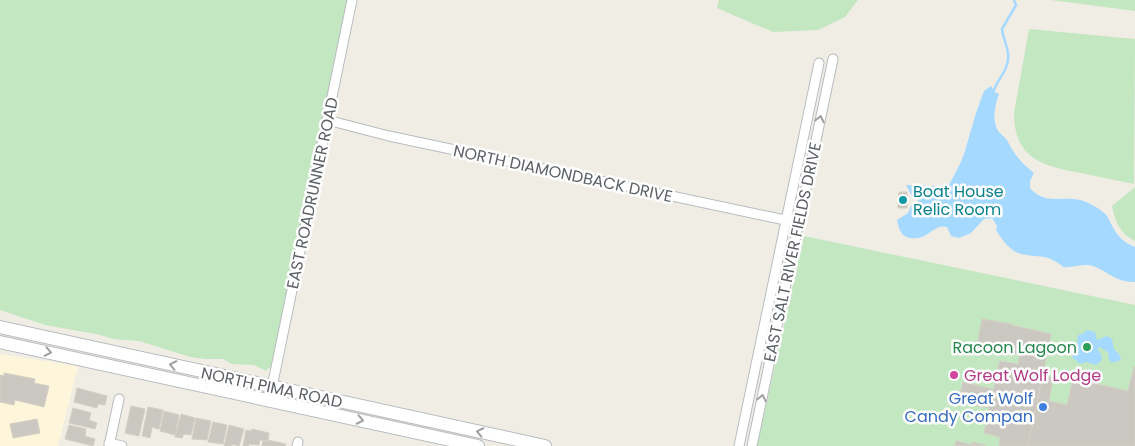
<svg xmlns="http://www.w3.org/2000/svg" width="1135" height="446" viewBox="0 0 1135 446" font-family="Poppins,sans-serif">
<rect width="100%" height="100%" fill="#f0ede5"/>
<path fill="#fef6db" d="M0 354 78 366 58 446H0Z"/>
<path fill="#c2e7c1" d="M0 0H348L271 369 268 368 266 371 254 365 232 364 223 359H205L190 357 139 341 114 339 96 334 45 325 0 310Z
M719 0H858L845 17 818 30 773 32 717 8Z
M1051 0H1135V11Z
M1029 29 1135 39 1134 184C1116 180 1098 177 1081 173 1043 166 1014 159 1014 113Z
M1135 187V241C1120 234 1115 221 1112 206Z
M804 236 1135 305V446H757Z"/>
<path fill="#a6d9ff" d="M991 86 995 92 999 94C995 105 991 121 999 132 1001 135 1005 137 1007 140 1014 154 1021 163 1034 173L1030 181V188C1047 208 1067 192 1088 203 1093 205 1104 211 1107 216 1115 231 1118 240 1135 247V282C1114 283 1103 266 1087 265 1079 265 1071 268 1063 267 1046 252 1037 259 1018 253 1008 249 1001 238 996 230L997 226 992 218 984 219 971 233 959 238 951 236 947 227C934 223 928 241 910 238 901 237 899 229 897 220L908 213 912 204H918V197L912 196 906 185 935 186 942 189 949 185 960 164 964 154 976 113 984 91Z
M1087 330 1095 332 1097 340 1107 336 1112 339 1114 349 1119 354 1121 360 1112 363 1109 359 1108 352 1099 347 1098 349 1102 357 1101 361 1096 365 1087 362 1080 364 1072 357 1077 346 1078 335 1083 334Z"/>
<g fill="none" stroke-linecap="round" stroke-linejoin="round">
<path stroke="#a6d9ff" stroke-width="2.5" d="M994 90C999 77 1010 68 1008 53 1007 45 1003 38 1002 29L1016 5 1014 0"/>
</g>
<path fill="#cbc8c2" stroke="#d5cfc3" d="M899 192H907V208H898Z
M982 319 1011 324V325L1051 334 1028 446H999L1000 437 984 433 999 364 1000 361 1018 364 1020 354 992 350 988 347 977 345Z
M1134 367H1135V446H1028L1043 375 1053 378 1049 401 1067 405 1073 379 1128 391Z
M4 373 35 379 34 383 49 386 44 407 15 400 14 405 0 402V375L4 376Z
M963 382 992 389 988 408 958 402Z
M77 388 107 396 105 405 98 404 97 408 74 402Z
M131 406 145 409 139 436 125 433Z
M148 407 163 410 159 429 152 427 150 438 142 436Z
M73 408 91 413 89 420 97 423 95 429 69 423Z
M164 411 179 415 175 435 160 431Z
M181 414 195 418 191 435 184 434 182 438 175 437Z
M196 418 211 421 207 440 192 439Z
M37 419 40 433 13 438 10 424Z
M213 422 227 425 223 444 208 442Z
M69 425 86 429 85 436 95 439 93 446 65 439Z
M229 425 244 429 239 446 232 444V446H224Z
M252 429 269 433 268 441 260 440 259 445 249 444V446H243L246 430 251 431Z
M268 440 286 444 285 446H262L263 441 268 442Z
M956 441 972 445V442L986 445 955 446Z"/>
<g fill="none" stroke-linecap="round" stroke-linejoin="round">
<defs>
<path id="street" d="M327 120 389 136 799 223
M272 387 352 0
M109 443 122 446
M109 446 119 399
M297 446 298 442
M739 446 819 63
M752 446 833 59"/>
<path id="secondary" d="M0 327 545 446
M0 342 478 446"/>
</defs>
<use href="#street" stroke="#b8bbbf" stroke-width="11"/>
<use href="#secondary" stroke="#b9bcc1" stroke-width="14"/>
<use href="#street" stroke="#fff" stroke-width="9"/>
<use href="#secondary" stroke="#fff" stroke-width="12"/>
</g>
<defs><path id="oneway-chevron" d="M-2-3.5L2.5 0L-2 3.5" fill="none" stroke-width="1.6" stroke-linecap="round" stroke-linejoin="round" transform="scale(1.25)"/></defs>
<g stroke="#9ea0a3">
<use href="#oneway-chevron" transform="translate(820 119) rotate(-78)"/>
<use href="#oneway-chevron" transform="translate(48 352) rotate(12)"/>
<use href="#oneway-chevron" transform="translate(173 365) rotate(-168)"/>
<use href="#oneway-chevron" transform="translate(762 398) rotate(-78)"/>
<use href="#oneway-chevron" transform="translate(360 420) rotate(12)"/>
<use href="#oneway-chevron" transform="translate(480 432) rotate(-168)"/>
</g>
<circle fill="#0f9aa8" stroke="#fff" stroke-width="2" cx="903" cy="200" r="5"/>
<circle fill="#2e9e5b" stroke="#fff" stroke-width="2" cx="1087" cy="347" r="5"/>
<circle fill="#d1479c" stroke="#fff" stroke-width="2" cx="954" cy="375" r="5"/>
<circle fill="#3f7fe0" stroke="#fff" stroke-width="2" cx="1043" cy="407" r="5"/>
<g text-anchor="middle" stroke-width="5" stroke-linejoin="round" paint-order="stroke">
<g font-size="16" fill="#5d6166" stroke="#fff">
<text transform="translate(563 173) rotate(12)" y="6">NORTH DIAMONDBACK DRIVE</text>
<text transform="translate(312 193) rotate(-78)" y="6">EAST ROADRUNNER ROAD</text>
<text transform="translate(792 252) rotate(-78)" y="6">EAST SALT RIVER FIELDS DRIVE</text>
<text transform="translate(272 387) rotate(12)" y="6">NORTH PIMA ROAD</text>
</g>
<g font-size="16" fill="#0d838f" stroke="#fff" text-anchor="start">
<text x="913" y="197">Boat House<tspan x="913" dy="18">Relic Room</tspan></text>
</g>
<g font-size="16" fill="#27864d" stroke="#fff" text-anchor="end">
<text x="1077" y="353">Racoon Lagoon</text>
</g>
<g font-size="16" fill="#b23c85" stroke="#fff" text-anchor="start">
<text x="964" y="381">Great Wolf Lodge</text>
</g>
<g font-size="16" fill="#366cbe" stroke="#fff" text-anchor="end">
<text x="1033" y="404">Great Wolf<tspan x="1033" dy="18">Candy Compan</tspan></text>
</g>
</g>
</svg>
